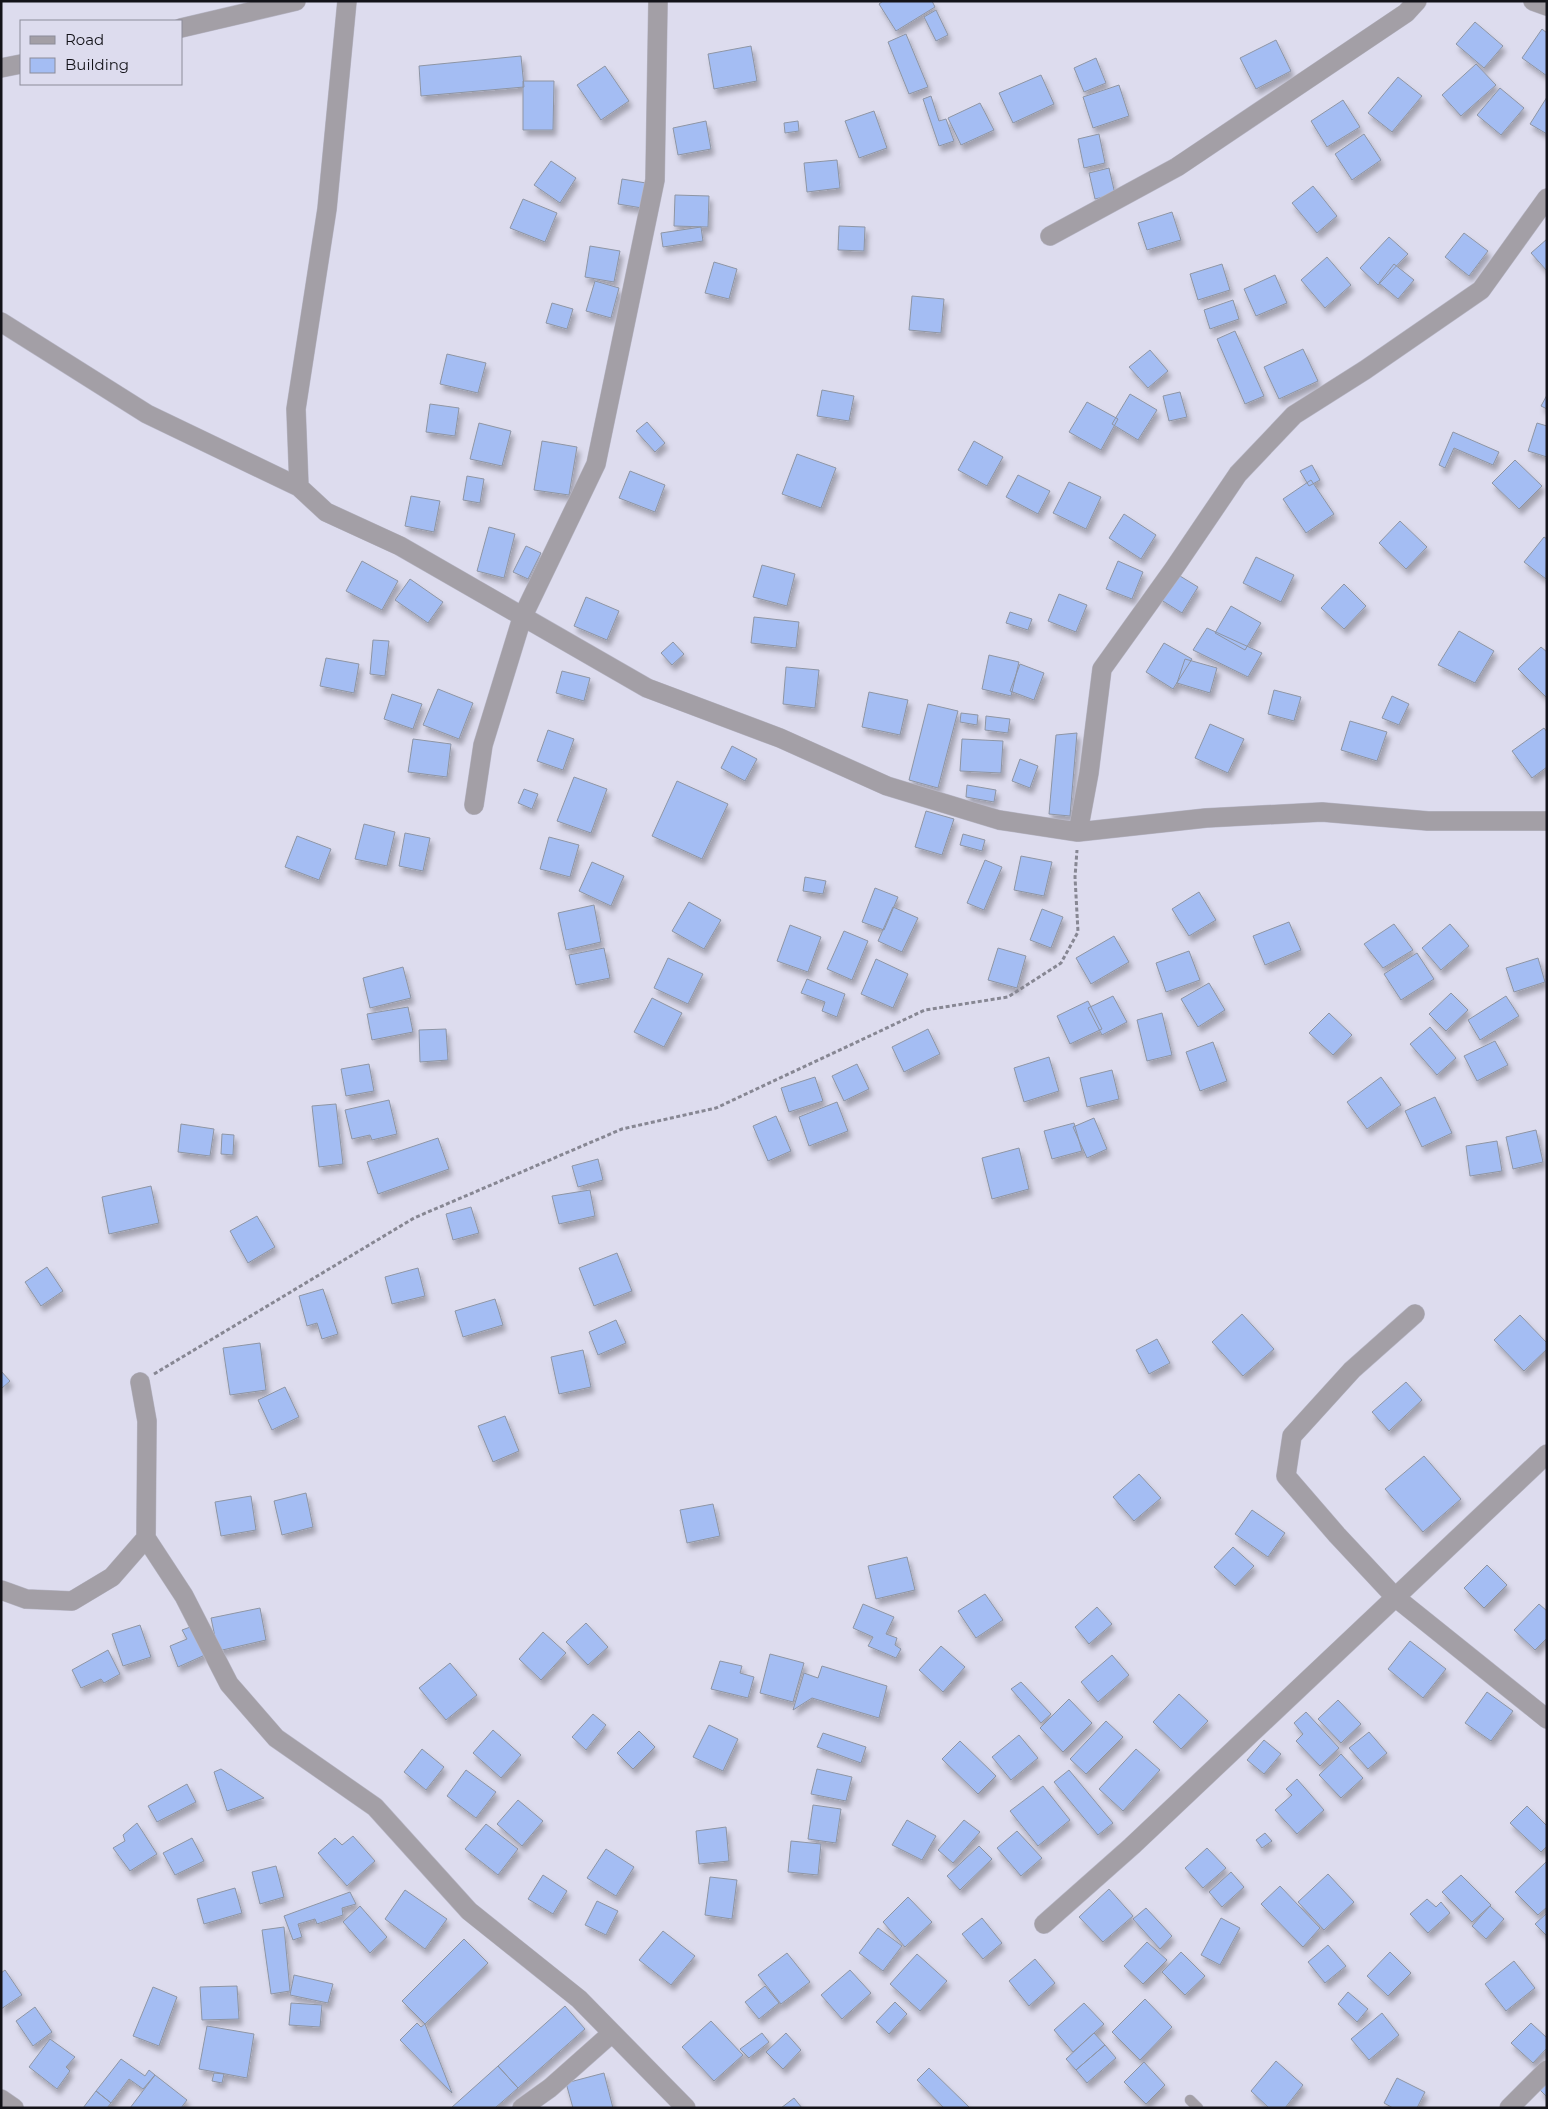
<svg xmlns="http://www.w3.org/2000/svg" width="1548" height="2109" viewBox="0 0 1548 2109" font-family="Montserrat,sans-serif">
<defs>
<filter id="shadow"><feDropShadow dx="3" dy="5.5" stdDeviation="2.5" flood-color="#0004"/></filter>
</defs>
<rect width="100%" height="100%" fill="#dddcee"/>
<path fill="#a4bdf3" stroke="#8e95a4" filter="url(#shadow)" d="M883 1H932L935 7 896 31 879 4Z
M936 10 948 35 936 41 924 17Z
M1475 22 1503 46 1484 68 1456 44Z
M1542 29 1547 33V76L1522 58Z
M906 34 928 87 909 94 888 42Z
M1276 40 1291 71 1256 89 1240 58Z
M751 46 757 81 714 89 708 54Z
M521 56 524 87 421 96 419 66Z
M1096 58 1106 83 1084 92 1074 68Z
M1476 64 1496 85 1461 116 1442 95Z
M605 66 629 101 601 120 577 85Z
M1041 75 1054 104 1013 123 999 93Z
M1398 77 1422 96 1392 132 1368 113Z
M523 81H554L553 130H523Z
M1119 85 1129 116 1093 128 1083 97Z
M1500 88 1524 108 1501 135 1477 115Z
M931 96 939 121 946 119 954 141 939 146 923 99Z
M1547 97V134L1530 124Z
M1343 100 1360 127 1327 147 1311 121Z
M980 103 994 130 961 145 948 118Z
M874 111 887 148 859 158 845 121Z
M706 121 711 149 678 155 673 128Z
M798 121 799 131 785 133 784 123Z
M1099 134 1105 163 1084 168 1078 139Z
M1364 134 1381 160 1352 180 1335 154Z
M837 160 840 188 807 192 804 163Z
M551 161 576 178 560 203 534 185Z
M1109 168 1115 194 1095 199 1089 173Z
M622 179 646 183 642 208 618 204Z
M1313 186 1337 216 1317 233 1292 203Z
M675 195 709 196 708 227 674 226Z
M523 199 557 213 545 242 510 228Z
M1172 212 1181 240 1147 250 1138 223Z
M839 226 865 227 864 251 838 250Z
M701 227 703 241 663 247 661 233Z
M1464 233 1488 251 1469 276 1445 257Z
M1389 237 1408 254 1378 285 1360 268Z
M1547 239V271L1531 253Z
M590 246 620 251 614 282 585 277Z
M1327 257 1351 285 1325 308 1301 280Z
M714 262 737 269 729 299 705 293Z
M1222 264 1230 290 1198 300 1190 274Z
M1394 264 1414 280 1398 299 1379 283Z
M1275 275 1287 303 1256 316 1244 289Z
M595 281 619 288 611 318 586 311Z
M912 296 944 299 941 333 909 330Z
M1233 300 1239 319 1210 329 1204 310Z
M552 303 573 309 567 329 546 323Z
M1235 331 1264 396 1245 404 1217 339Z
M1303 349 1318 381 1279 399 1264 367Z
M1150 350 1168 371 1148 388 1129 367Z
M447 354 486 363 478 393 440 384Z
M822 390 854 396 849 421 817 416Z
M1180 392 1187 417 1169 421 1163 396Z
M1130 394 1157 410 1138 440 1112 424Z
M1547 395V409L1541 406Z
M1087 402 1118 419 1101 450 1069 432Z
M430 404 459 408 455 436 426 432Z
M647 422 665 443 655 452 636 431Z
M479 423 511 431 502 466 470 459Z
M1537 423 1547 426V457L1528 451Z
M1453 432 1499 452 1493 465 1454 448 1445 468 1439 465Z
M542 441 577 447 569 495 534 490Z
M974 441 1003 457 987 486 958 470Z
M797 454 836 468 821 508 782 494Z
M1515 460 1542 486 1519 509 1492 483Z
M1312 465 1320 480 1309 486 1300 471Z
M630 471 665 485 655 512 619 498Z
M1018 475 1050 491 1038 514 1006 497Z
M467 476 484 479 480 503 463 500Z
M1311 480 1334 514 1306 533 1283 499Z
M1069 482 1101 497 1086 529 1053 513Z
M411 496 440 501 434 532 405 526Z
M1124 514 1156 535 1141 559 1109 538Z
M1400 521 1427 547 1406 569 1379 543Z
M489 527 515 534 504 578 477 571Z
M1544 537 1547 539 1546 579 1524 562Z
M526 546 541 553 528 579 513 572Z
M1256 557 1294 575 1281 602 1243 583Z
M362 561 398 581 382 610 346 591Z
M1118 561 1143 572 1132 599 1106 589Z
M762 565 795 574 787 606 753 597Z
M1175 573 1198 587 1182 613 1158 598Z
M410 579 443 602 428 623 395 600Z
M1344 584 1366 606 1344 629 1321 608Z
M1059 594 1087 605 1076 632 1048 621Z
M586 597 619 611 607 640 574 626Z
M1231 606 1261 623 1245 650 1215 633Z
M1010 612 1032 619 1028 630 1006 623Z
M754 617 799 622 796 648 751 643Z
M1207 628 1262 653 1248 677 1193 650Z
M1459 631 1494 651 1475 683 1438 665Z
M373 640 389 641 385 676 370 674Z
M673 642 684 654 672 665 661 653Z
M1164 643 1192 659 1173 689 1146 672Z
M1541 647 1547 652V698L1518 669Z
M989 655 1019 662 1011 696 982 689Z
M326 658 359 664 354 693 320 686Z
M1185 659 1217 668 1210 693 1177 683Z
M1020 664 1044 673 1034 700 1010 691Z
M786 667 819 670 815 708 783 704Z
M562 671 590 678 584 701 556 693Z
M438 689 473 703 459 739 423 725Z
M1274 690 1301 697 1294 721 1268 714Z
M869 692 908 700 900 735 862 727Z
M392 694 422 704 413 729 384 719Z
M1392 696 1409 704 1399 725 1382 718Z
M928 704 958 711 938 788 909 780Z
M961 713 978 715 977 725 960 722Z
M986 716 1010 719 1008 733 985 730Z
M1350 721 1387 732 1377 761 1341 750Z
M1210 724 1244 739 1228 773 1195 758Z
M1544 728 1547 732V767L1532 778 1512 751Z
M548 730 574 739 563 770 537 761Z
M1077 733 1070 816 1049 814 1056 735Z
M413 739 451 744 447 777 408 772Z
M962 739 1003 741 1001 773 960 771Z
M732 746 757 759 745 781 721 768Z
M1020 759 1038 766 1030 788 1012 781Z
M574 777 607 789 591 833 557 821Z
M677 781 728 804 702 859 652 836Z
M967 785 996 790 994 802 966 797Z
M524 789 538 794 532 809 518 803Z
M926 811 954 819 942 855 915 847Z
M364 824 395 832 387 866 355 859Z
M405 833 430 838 423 871 399 866Z
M963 834 985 840 982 851 960 845Z
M297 836 331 849 319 880 285 867Z
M549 837 579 845 570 877 540 869Z
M1021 856 1052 862 1044 896 1014 890Z
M985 860 1002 867 984 910 967 903Z
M592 862 624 876 611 906 579 891Z
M805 877 826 881 823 894 803 891Z
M875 888 898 897 884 930 862 922Z
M1199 892 1216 920 1189 936 1172 909Z
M689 902 721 920 704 949 672 931Z
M594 905 601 942 566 950 558 913Z
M893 907 918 918 902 952 878 941Z
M1042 909 1063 917 1051 948 1030 940Z
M1289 922 1301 950 1265 965 1253 936Z
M1394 924 1413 950 1383 968 1364 944Z
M1450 924 1469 946 1441 970 1422 948Z
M790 925 821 937 808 972 777 961Z
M844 931 868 941 852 980 827 969Z
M1114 936 1129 962 1091 984 1076 958Z
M604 948 610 978 576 985 569 955Z
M998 948 1026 956 1017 988 988 980Z
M1189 951 1200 980 1166 992 1156 963Z
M1417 953 1434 979 1401 1000 1384 974Z
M668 958 703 974 688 1004 654 988Z
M1538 958 1545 982 1514 992 1506 968Z
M876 959 908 974 893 1008 861 994Z
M403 967 411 998 370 1008 363 978Z
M807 979 845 994 837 1017 822 1011 825 1002 801 993Z
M1209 983 1225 1010 1198 1027 1181 999Z
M1451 993 1468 1010 1446 1031 1429 1014Z
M1113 996 1127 1022 1102 1035 1088 1008Z
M1506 996 1519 1016 1480 1040 1468 1020Z
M652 998 682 1013 664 1047 634 1032Z
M1088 1001 1102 1029 1070 1044 1057 1016Z
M408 1007 413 1032 372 1040 367 1014Z
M1162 1013 1172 1055 1147 1061 1137 1020Z
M1329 1013 1352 1035 1333 1055 1309 1033Z
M1430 1027 1456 1058 1437 1075 1410 1044Z
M446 1029 448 1060 420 1062 419 1030Z
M928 1029 940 1054 904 1072 892 1047Z
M1495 1041 1508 1065 1477 1081 1464 1056Z
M1213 1042 1227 1081 1200 1091 1186 1052Z
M1049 1057 1059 1091 1024 1102 1014 1068Z
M369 1064 374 1091 346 1096 341 1069Z
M857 1064 869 1089 844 1101 832 1076Z
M1112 1070 1119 1099 1087 1107 1080 1078Z
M815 1077 823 1101 789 1112 781 1088Z
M1381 1077 1401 1105 1367 1129 1347 1102Z
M1435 1097 1452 1133 1422 1147 1405 1111Z
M389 1100 397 1134 372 1140 370 1135 352 1139 345 1110Z
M837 1102 848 1131 809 1146 799 1117Z
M336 1104 343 1164 319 1167 312 1106Z
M776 1116 791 1151 768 1161 753 1126Z
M1094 1118 1107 1149 1087 1158 1073 1127Z
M1074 1123 1082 1151 1052 1159 1044 1131Z
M181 1124 214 1129 210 1156 178 1152Z
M1536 1130 1543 1162 1513 1169 1506 1137Z
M222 1134 234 1135 233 1155 221 1154Z
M438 1138 449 1169 378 1194 367 1162Z
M1497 1141 1502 1171 1470 1176 1466 1146Z
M1019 1148 1029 1189 992 1199 982 1158Z
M598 1159 603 1180 578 1187 572 1166Z
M151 1186 159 1223 109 1234 102 1197Z
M590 1190 595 1216 559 1224 552 1196Z
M471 1207 479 1233 453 1240 446 1214Z
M257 1216 275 1247 248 1263 230 1231Z
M617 1253 632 1291 594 1306 579 1268Z
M47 1267 63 1291 41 1306 25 1282Z
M418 1268 425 1296 392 1304 385 1277Z
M323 1289 338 1334 322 1339 317 1323 307 1326 299 1296Z
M495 1299 503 1325 463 1337 455 1311Z
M1242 1314 1274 1349 1243 1376 1212 1342Z
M1520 1315 1547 1343V1349L1524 1371 1494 1340Z
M616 1320 626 1343 598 1355 589 1332Z
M1157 1339 1170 1363 1149 1374 1136 1350Z
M260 1343 266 1390 230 1395 223 1348Z
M583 1350 591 1387 559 1394 551 1357Z
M1 1371 10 1381 1 1389Z
M1406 1382 1422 1400 1389 1431 1372 1412Z
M285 1387 299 1417 272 1430 258 1400Z
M505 1416 519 1451 493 1462 478 1426Z
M1424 1456 1461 1499 1423 1532 1385 1489Z
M1139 1474 1161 1498 1134 1521 1113 1497Z
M306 1493 313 1527 282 1535 274 1501Z
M251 1496 256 1530 221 1536 215 1502Z
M713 1504 720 1536 687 1543 680 1510Z
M1252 1510 1285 1533 1268 1557 1235 1534Z
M1233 1547 1254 1566 1235 1586 1214 1567Z
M907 1557 915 1590 876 1599 868 1566Z
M1487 1565 1507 1585 1484 1608 1464 1588Z
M985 1594 1003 1620 976 1638 958 1611Z
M863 1604 894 1617 886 1634 897 1638 895 1645 901 1649 896 1658 868 1646 873 1637 853 1628Z
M1539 1604 1547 1611V1638L1535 1650 1514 1630Z
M1097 1607 1112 1624 1089 1644 1075 1627Z
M260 1608 266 1640 218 1651 211 1618Z
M586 1623 608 1647 588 1665 566 1642Z
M140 1625 151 1657 123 1666 112 1634Z
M193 1626 205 1655 178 1667 170 1646 187 1639 182 1630Z
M543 1632 566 1653 541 1680 519 1659Z
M1410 1641 1446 1669 1423 1698 1388 1669Z
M941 1646 965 1667 943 1692 919 1670Z
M108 1650 120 1674 104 1683 101 1679 81 1688 72 1670Z
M770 1654 804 1663 793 1702 760 1693Z
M1112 1655 1129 1675 1098 1702 1081 1682Z
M720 1661 742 1666 740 1673 754 1677 748 1698 711 1689Z
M450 1663 477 1695 446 1720 419 1688Z
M822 1666 887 1686 879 1718 812 1698 793 1710 804 1673 818 1678Z
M1021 1682 1051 1714 1041 1723 1011 1689Z
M1487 1692 1513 1711 1491 1741 1465 1723Z
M1179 1694 1208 1721 1181 1749 1153 1722Z
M1069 1699 1092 1723 1063 1752 1040 1728Z
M1338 1700 1361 1724 1341 1743 1318 1719Z
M1306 1712 1339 1748 1320 1766 1296 1741 1303 1734 1294 1723Z
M593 1714 606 1725 586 1750 572 1737Z
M1106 1721 1123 1737 1086 1774 1070 1759Z
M709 1725 738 1739 723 1771 693 1757Z
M493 1730 521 1755 501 1778 473 1753Z
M639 1731 655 1747 633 1769 617 1753Z
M1369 1732 1387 1753 1368 1769 1349 1748Z
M823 1733 866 1747 861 1763 817 1747Z
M1019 1735 1038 1758 1011 1780 992 1757Z
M1264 1740 1281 1754 1264 1774 1247 1760Z
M960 1741 996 1776 978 1794 942 1759Z
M422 1749 444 1767 426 1790 404 1772Z
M1136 1749 1160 1770 1123 1811 1099 1789Z
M1341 1754 1363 1778 1341 1798 1319 1775Z
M221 1769 264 1798 227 1811 214 1772Z
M817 1769 852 1777 846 1801 811 1794Z
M466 1770 496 1792 476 1818 447 1796Z
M1069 1770 1113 1823 1098 1835 1054 1782Z
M1297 1779 1324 1810 1297 1834 1275 1810 1292 1795 1286 1789Z
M187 1784 196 1802 157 1822 148 1806Z
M1043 1786 1070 1820 1038 1846 1010 1811Z
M518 1800 543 1821 522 1846 497 1824Z
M813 1805 841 1809 836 1843 808 1839Z
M1527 1806 1547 1826V1846L1541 1852 1510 1823Z
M907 1820 936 1836 922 1860 892 1845Z
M964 1820 980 1832 953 1863 938 1850Z
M137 1823 157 1854 130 1871 113 1848 125 1841 123 1835Z
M486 1824 518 1849 498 1875 465 1849Z
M726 1827 729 1861 699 1864 696 1831Z
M1017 1831 1042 1858 1021 1876 997 1848Z
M1265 1833 1272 1841 1262 1848 1256 1840Z
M353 1836 375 1861 347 1886 318 1853 335 1838 342 1845Z
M192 1838 204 1861 175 1875 163 1853Z
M791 1841 821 1844 818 1875 788 1872Z
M979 1846 992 1859 960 1890 947 1876Z
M1207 1848 1226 1868 1203 1888 1185 1868Z
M606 1849 634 1867 616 1896 587 1878Z
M1547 1861V1907L1538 1915 1515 1892Z
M276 1866 284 1897 260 1904 252 1872Z
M1231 1872 1244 1887 1222 1907 1209 1892Z
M1328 1874 1354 1902 1324 1930 1298 1902Z
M543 1875 567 1891 553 1914 528 1899Z
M1461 1875 1491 1905 1472 1922 1442 1892Z
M710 1877 737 1880 732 1919 705 1915Z
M1280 1886 1320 1928 1303 1947 1261 1904Z
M235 1888 242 1913 204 1924 197 1899Z
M1109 1889 1133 1916 1103 1942 1079 1917Z
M405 1890 447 1919 425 1949 385 1919Z
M350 1892 356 1904 342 1908 343 1915 317 1924 315 1919 298 1924 302 1937 293 1940 284 1916Z
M908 1897 932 1922 905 1947 883 1922Z
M1427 1899 1436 1907 1441 1902 1450 1913 1428 1933 1410 1914Z
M597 1901 618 1911 606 1935 585 1925Z
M360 1906 387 1937 370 1953 343 1922Z
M1490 1906 1504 1919 1486 1939 1472 1926Z
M1146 1908 1172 1936 1160 1949 1133 1919Z
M1547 1913V1936L1535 1924Z
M982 1918 1002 1943 983 1959 962 1934Z
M1221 1918 1240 1928 1220 1965 1201 1955Z
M284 1927 290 1991 271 1994 262 1930Z
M878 1928 902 1946 883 1971 859 1953Z
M663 1931 695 1956 671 1985 639 1960Z
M464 1939 488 1963 425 2024 402 2001Z
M1147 1942 1167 1960 1143 1984 1124 1966Z
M1328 1945 1346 1966 1325 1983 1308 1962Z
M1181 1952 1205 1976 1185 1995 1162 1972Z
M1390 1952 1411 1973 1388 1996 1367 1976Z
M787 1953 810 1982 781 2004 758 1975Z
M917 1954 947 1981 920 2011 890 1984Z
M1035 1959 1055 1983 1029 2006 1009 1981Z
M1514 1961 1535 1988 1506 2011 1485 1984Z
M5 1970 22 1995 1 2009V1973Z
M850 1970 871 1993 842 2019 821 1995Z
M294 1975 333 1984 328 2003 290 1995Z
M237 1986 239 2019 202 2020 200 1987Z
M765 1986 779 2003 759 2019 745 2002Z
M153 1987 177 1997 159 2046 133 2036Z
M1348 1992 1368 2009 1357 2022 1338 2004Z
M1145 1999 1172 2027 1140 2060 1112 2032Z
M895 2002 907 2014 889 2034 876 2022Z
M291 2003 322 2005 320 2027 289 2025Z
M1084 2003 1104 2024 1073 2052 1054 2030Z
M565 2006 585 2029 518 2088 498 2066Z
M35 2007 52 2032 33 2046 16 2021Z
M1382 2013 1399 2035 1369 2060 1351 2039Z
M711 2021 743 2055 714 2081 682 2047Z
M417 2023 421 2027 425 2024 452 2093 400 2040Z
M1531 2023 1547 2038V2048L1533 2063 1511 2043Z
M207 2026 254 2034 247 2078 199 2069Z
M762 2033 769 2042 749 2058 740 2049Z
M786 2033 801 2050 783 2069 766 2052Z
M1094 2033 1105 2045 1076 2070 1066 2059Z
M50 2039 75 2057 66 2067 70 2071 57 2089 29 2067Z
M1105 2045 1116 2058 1087 2083 1076 2070Z
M121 2059 145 2076 149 2070 155 2075 143 2089 129 2079 111 2103 96 2091Z
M1276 2061 1303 2085 1285 2108H1269L1251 2091Z
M1144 2062 1165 2085 1146 2104 1124 2082Z
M498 2066 518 2088 495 2108H451Z
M929 2068 970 2108H944L917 2080Z
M214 2073 224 2074 222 2083 212 2081Z
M604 2073 613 2108H573L566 2083Z
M155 2075 187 2100 181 2108H130Z
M1397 2078 1425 2092 1417 2108H1393L1384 2103Z
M1547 2084V2097L1540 2090Z
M96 2091 111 2103 107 2108H83Z
M794 2098 802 2108H781Z"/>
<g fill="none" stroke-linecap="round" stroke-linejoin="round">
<defs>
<path id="lane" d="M1190 2100 1198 2108"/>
<path id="street" d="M347 1 327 209 296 409 299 487 326 512 400 546 647 688 780 738 887 786 999 820 1078 832 1206 818 1322 812 1428 821H1547
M1533 1 1547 6
M181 28 296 1
M1 68 21 64
M1050 236 1177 167 1406 13 1417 1
M1 322 147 414 299 487
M474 805 483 745 522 618 596 464 655 180 658 1
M1078 832 1089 773 1102 669 1173 570 1238 474 1294 415 1365 370 1481 290 1547 198
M1415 1314 1352 1370 1292 1436 1286 1476 1337 1535 1395 1597 1547 1719
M140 1382 147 1421 146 1538 184 1596 229 1684 276 1738 375 1807 469 1911 579 1999 686 2108
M1 1590 26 1599 72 1601 112 1577 146 1538
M1044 1924 1132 1846 1547 1454
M1 2099 14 2108
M522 2108 550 2088 612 2033
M1509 2108 1547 2070"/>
</defs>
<use href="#lane" stroke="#b9b8c8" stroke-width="11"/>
<use href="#street" stroke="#b9b8c8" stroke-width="20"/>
<path stroke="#878793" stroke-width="3" stroke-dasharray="4 2.5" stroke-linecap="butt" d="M154 1374 414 1218 622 1129 716 1108 925 1010 1008 997 1061 963 1078 932 1075 877 1077 850"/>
<use href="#lane" stroke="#a39fa6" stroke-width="10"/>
<use href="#street" stroke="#a39fa6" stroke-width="19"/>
</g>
<rect width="1548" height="2109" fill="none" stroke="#131319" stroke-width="5"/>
<rect x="20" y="20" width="162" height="65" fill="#dddcee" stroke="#8c8c99"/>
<rect x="30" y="36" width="25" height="8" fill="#a39fa6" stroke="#8c8c99"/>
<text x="65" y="45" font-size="15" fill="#131319">Road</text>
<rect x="30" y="58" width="25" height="15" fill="#a4bdf3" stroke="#8c8c99"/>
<text x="65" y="70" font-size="15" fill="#131319">Building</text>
</svg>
